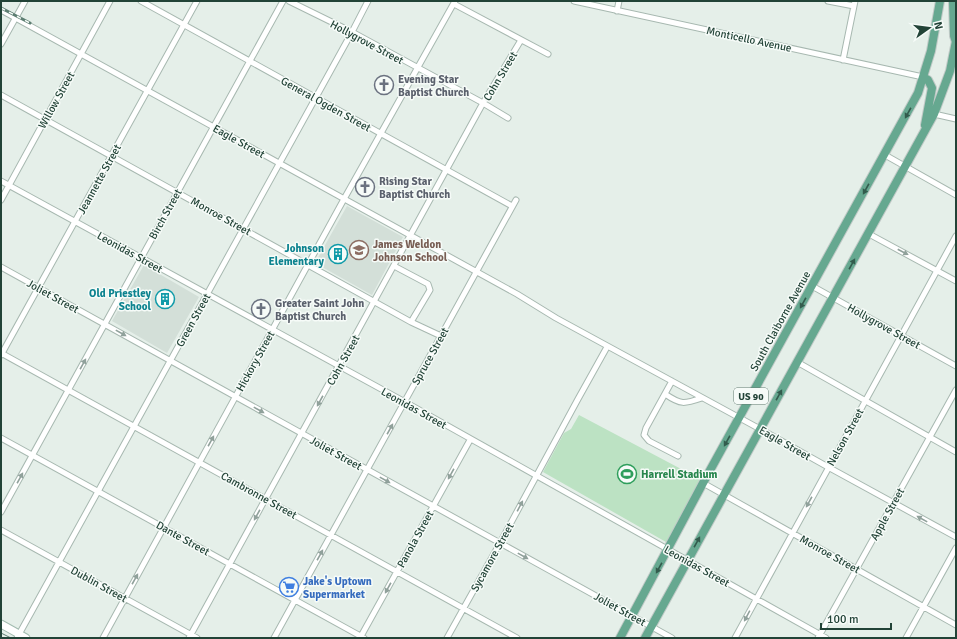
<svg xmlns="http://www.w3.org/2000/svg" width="957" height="639" viewBox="0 0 957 639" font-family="Signika,sans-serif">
<rect width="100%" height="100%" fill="#e5efe9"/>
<path fill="#d3dfd8" d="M347 206 403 237 372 295 315 263Z
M144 265 199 297 167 353 112 321Z"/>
<path fill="#bce2c3" d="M579 415 700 479 668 540 666 542 543 472 564 433 571 429Z"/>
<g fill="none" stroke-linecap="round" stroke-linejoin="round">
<defs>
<path id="street" d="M141 1 512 206
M289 1 352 32 483 103 508 118
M574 1 923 77
M828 1 854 6
M454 4 548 54
M1 10 517 294 556 318 760 429 828 467 956 537
M617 11 619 1
M1 44 25 1
M843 60 855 1
M1 95 411 322 441 336
M934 114 956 119
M885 155 956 195
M1 181 405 402 826 638
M1 200 110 1
M869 234 956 281
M394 266 428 284 430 290 411 322
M1 267 672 638
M812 286 956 366
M1 353 517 638
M1 355 197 1
M797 362 956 452
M672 381 646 428 644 435 649 441 678 456
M665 394C681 405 684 404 702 398
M1 438 364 638
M703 483 956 625
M1 512 283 1
M1 530 197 638
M17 638 352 32 368 1
M103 638 344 199 455 1
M189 638 483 103 521 40
M274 638 516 200
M360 638 470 440
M447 638 500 543 578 399 607 347
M735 638 956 236
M818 638 956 390
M906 638 956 548"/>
<path id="secondary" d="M1 624 26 638"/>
<path id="primary" d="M953 1 954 36 956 42
M923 77 928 80 932 88 925 125
M620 638 703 483 918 93 931 51 940 1
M645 638 934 114 950 71 956 41"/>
</defs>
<use href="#street" stroke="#a7b8b0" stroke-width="7"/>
<use href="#secondary" stroke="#a2bcb0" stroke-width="9"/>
<use href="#primary" stroke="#c1cac7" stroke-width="10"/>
<use href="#street" stroke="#fff" stroke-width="5"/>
<use href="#secondary" stroke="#fff" stroke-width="7"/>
<use href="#primary" stroke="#66a890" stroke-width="8"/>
<path stroke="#5d7e72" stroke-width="1" d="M1 633 11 638"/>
<defs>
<path id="rail" d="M1 8 30 23"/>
</defs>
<use href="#rail" stroke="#5d7e72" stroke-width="3"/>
<use href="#rail" stroke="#f6fbf8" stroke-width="1.5" stroke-dasharray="4.5" stroke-linecap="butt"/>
</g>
<defs><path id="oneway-solid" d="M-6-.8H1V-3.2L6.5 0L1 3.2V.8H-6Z"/></defs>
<g fill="#335c4d">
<use href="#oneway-solid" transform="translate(908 113) rotate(119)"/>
<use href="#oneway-solid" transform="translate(866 189) rotate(119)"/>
<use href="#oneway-solid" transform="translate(852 264) rotate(-61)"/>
<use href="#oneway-solid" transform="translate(803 303) rotate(119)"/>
<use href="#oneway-solid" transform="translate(779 395) rotate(-61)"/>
<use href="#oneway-solid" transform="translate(727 441) rotate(119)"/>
<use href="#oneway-solid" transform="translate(697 542) rotate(-61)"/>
<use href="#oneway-solid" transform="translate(659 568) rotate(119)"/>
</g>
<g fill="#90a19b">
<use href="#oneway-solid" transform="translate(903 252) rotate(28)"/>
<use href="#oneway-solid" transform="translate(121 333) rotate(29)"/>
<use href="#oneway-solid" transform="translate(83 364) rotate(-61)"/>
<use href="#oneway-solid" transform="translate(320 401) rotate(119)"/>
<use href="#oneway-solid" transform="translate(259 410) rotate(29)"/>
<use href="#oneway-solid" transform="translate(390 429) rotate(-61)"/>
<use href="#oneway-solid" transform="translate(211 441) rotate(-61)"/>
<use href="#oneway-solid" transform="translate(451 474) rotate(119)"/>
<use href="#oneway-solid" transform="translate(20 478) rotate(-61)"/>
<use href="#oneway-solid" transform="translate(385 480) rotate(29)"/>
<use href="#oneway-solid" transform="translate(809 502) rotate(119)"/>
<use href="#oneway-solid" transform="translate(520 506) rotate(-62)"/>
<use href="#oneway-solid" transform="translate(257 515) rotate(119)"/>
<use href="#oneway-solid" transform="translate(922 519) rotate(-151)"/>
<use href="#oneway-solid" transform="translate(320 555) rotate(-61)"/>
<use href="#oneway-solid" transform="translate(523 556) rotate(29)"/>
<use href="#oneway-solid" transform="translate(135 579) rotate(-61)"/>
<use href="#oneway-solid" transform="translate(388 588) rotate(119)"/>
<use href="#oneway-solid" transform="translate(747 616) rotate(118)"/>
</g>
<defs>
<symbol id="church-ring" viewBox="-11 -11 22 22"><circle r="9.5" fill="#f6fbf8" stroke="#6b7280" stroke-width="1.5"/><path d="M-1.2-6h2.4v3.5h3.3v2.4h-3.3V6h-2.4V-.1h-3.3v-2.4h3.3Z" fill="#6b7280"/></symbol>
<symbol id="school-ring" viewBox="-11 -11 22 22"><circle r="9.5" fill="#f6fbf8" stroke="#8d6e63" stroke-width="1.5"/><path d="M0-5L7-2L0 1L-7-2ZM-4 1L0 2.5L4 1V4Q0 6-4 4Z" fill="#8d6e63"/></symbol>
<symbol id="building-ring" viewBox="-11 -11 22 22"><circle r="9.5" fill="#f6fbf8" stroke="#0f9aa8" stroke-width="1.5"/><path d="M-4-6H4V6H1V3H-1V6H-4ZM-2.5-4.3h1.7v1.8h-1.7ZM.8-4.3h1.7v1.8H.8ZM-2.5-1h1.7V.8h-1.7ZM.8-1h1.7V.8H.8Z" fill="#0f9aa8"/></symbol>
<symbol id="stadium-ring" viewBox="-11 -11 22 22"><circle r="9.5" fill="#f6fbf8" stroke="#2e9e5b" stroke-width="1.5"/><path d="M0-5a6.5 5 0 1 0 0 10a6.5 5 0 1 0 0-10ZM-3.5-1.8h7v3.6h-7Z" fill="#2e9e5b"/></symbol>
<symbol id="supermarket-ring" viewBox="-11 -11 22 22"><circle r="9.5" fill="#f6fbf8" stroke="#3f7fe0" stroke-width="1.5"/><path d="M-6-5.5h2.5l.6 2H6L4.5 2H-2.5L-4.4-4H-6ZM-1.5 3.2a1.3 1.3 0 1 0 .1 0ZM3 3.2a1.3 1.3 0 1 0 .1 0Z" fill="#3f7fe0"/></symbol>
</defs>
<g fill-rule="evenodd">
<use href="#church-ring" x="373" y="74" width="22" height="22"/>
<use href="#church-ring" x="354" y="176" width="22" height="22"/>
<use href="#school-ring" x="348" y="239" width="22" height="22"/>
<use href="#building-ring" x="327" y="243" width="22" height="22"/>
<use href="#building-ring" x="154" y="288" width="22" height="22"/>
<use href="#church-ring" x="250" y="298" width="22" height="22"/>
<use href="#stadium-ring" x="616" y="463" width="22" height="22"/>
<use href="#supermarket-ring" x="278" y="576" width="22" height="22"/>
</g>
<g text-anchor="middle" stroke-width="3" stroke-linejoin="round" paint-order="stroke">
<rect fill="#f6fbf8" stroke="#627a71" stroke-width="1" x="734" y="388" width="34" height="16" rx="3"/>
<g font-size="10" font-weight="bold" fill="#224337">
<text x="751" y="400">US 90</text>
</g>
<g font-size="11" fill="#224337" stroke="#f6fbf8">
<text transform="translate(749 39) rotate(12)" y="4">Monticello Avenue</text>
<text transform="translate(367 42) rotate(28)" y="4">Hollygrove Street</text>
<text transform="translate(500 76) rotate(-59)" y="4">Cohn Street</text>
<text transform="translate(56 100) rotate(-61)" y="4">Willow Street</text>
<text transform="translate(326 104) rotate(29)" y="4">General Ogden Street</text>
<text transform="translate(239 141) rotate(29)" y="4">Eagle Street</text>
<text transform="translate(99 179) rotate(-61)" y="4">Jeannette Street</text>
<text transform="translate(165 214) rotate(-61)" y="4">Birch Street</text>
<text transform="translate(221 216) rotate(29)" y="4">Monroe Street</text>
<text transform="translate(130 252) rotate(29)" y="4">Leonidas Street</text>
<text transform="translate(53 296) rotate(29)" y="4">Joliet Street</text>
<text transform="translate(193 320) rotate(-61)" y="4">Green Street</text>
<text transform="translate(780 321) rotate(-61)" y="4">South Claiborne Avenue</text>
<text transform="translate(884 326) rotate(29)" y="4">Hollygrove Street</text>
<text transform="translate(430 356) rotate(-61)" y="4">Spruce Street</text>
<text transform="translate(343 360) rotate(-61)" y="4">Cohn Street</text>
<text transform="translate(255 361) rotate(-61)" y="4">Hickory Street</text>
<text transform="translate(414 408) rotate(29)" y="4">Leonidas Street</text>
<text transform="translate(845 437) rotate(-61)" y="4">Nelson Street</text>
<text transform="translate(785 443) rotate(30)" y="4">Eagle Street</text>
<text transform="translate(336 453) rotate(29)" y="4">Joliet Street</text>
<text transform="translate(259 495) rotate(29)" y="4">Cambronne Street</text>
<text transform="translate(887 514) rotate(-61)" y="4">Apple Street</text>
<text transform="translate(183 538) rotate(29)" y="4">Dante Street</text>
<text transform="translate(415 539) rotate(-61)" y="4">Panola Street</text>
<text transform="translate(830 554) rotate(29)" y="4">Monroe Street</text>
<text transform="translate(492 557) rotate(-61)" y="4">Sycamore Street</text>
<text transform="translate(697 566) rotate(29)" y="4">Leonidas Street</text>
<text transform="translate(99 584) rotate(29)" y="4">Dublin Street</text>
<text transform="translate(620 609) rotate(29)" y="4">Joliet Street</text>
</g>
<g font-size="11" font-weight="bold" fill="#5b616d" stroke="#f6fbf8" text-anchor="start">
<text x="398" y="83">Evening Star<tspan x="398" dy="13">Baptist Church</tspan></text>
<text x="379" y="185">Rising Star<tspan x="379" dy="13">Baptist Church</tspan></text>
<text x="275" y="307">Greater Saint John<tspan x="275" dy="13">Baptist Church</tspan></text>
</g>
<g font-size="11" font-weight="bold" fill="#785e54" stroke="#f6fbf8" text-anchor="start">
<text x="373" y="248">James Weldon<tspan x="373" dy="13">Johnson School</tspan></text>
</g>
<g font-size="11" font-weight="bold" fill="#0d838f" stroke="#f6fbf8" text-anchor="end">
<text x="324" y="252">Johnson<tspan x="324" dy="13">Elementary</tspan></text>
<text x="151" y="297">Old Priestley<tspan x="151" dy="13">School</tspan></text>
</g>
<g font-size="11" font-weight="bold" fill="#27864d" stroke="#f6fbf8" text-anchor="start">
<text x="641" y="478">Harrell Stadium</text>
</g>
<g font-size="11" font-weight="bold" fill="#366cbe" stroke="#f6fbf8" text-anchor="start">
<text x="303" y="585">Jake's Uptown<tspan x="303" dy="13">Supermarket</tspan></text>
</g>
</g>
<rect width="957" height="639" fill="none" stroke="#224337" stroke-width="4"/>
<g transform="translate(929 28) rotate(76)" stroke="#f6fbf8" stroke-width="3" paint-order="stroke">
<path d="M0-3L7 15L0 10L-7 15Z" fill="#224337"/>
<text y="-6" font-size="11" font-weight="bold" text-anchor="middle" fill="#224337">N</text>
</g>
<path d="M821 623v6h70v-6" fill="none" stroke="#224337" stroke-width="2"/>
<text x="827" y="623" font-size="12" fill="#224337" stroke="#f6fbf8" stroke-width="3" paint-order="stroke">100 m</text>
</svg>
